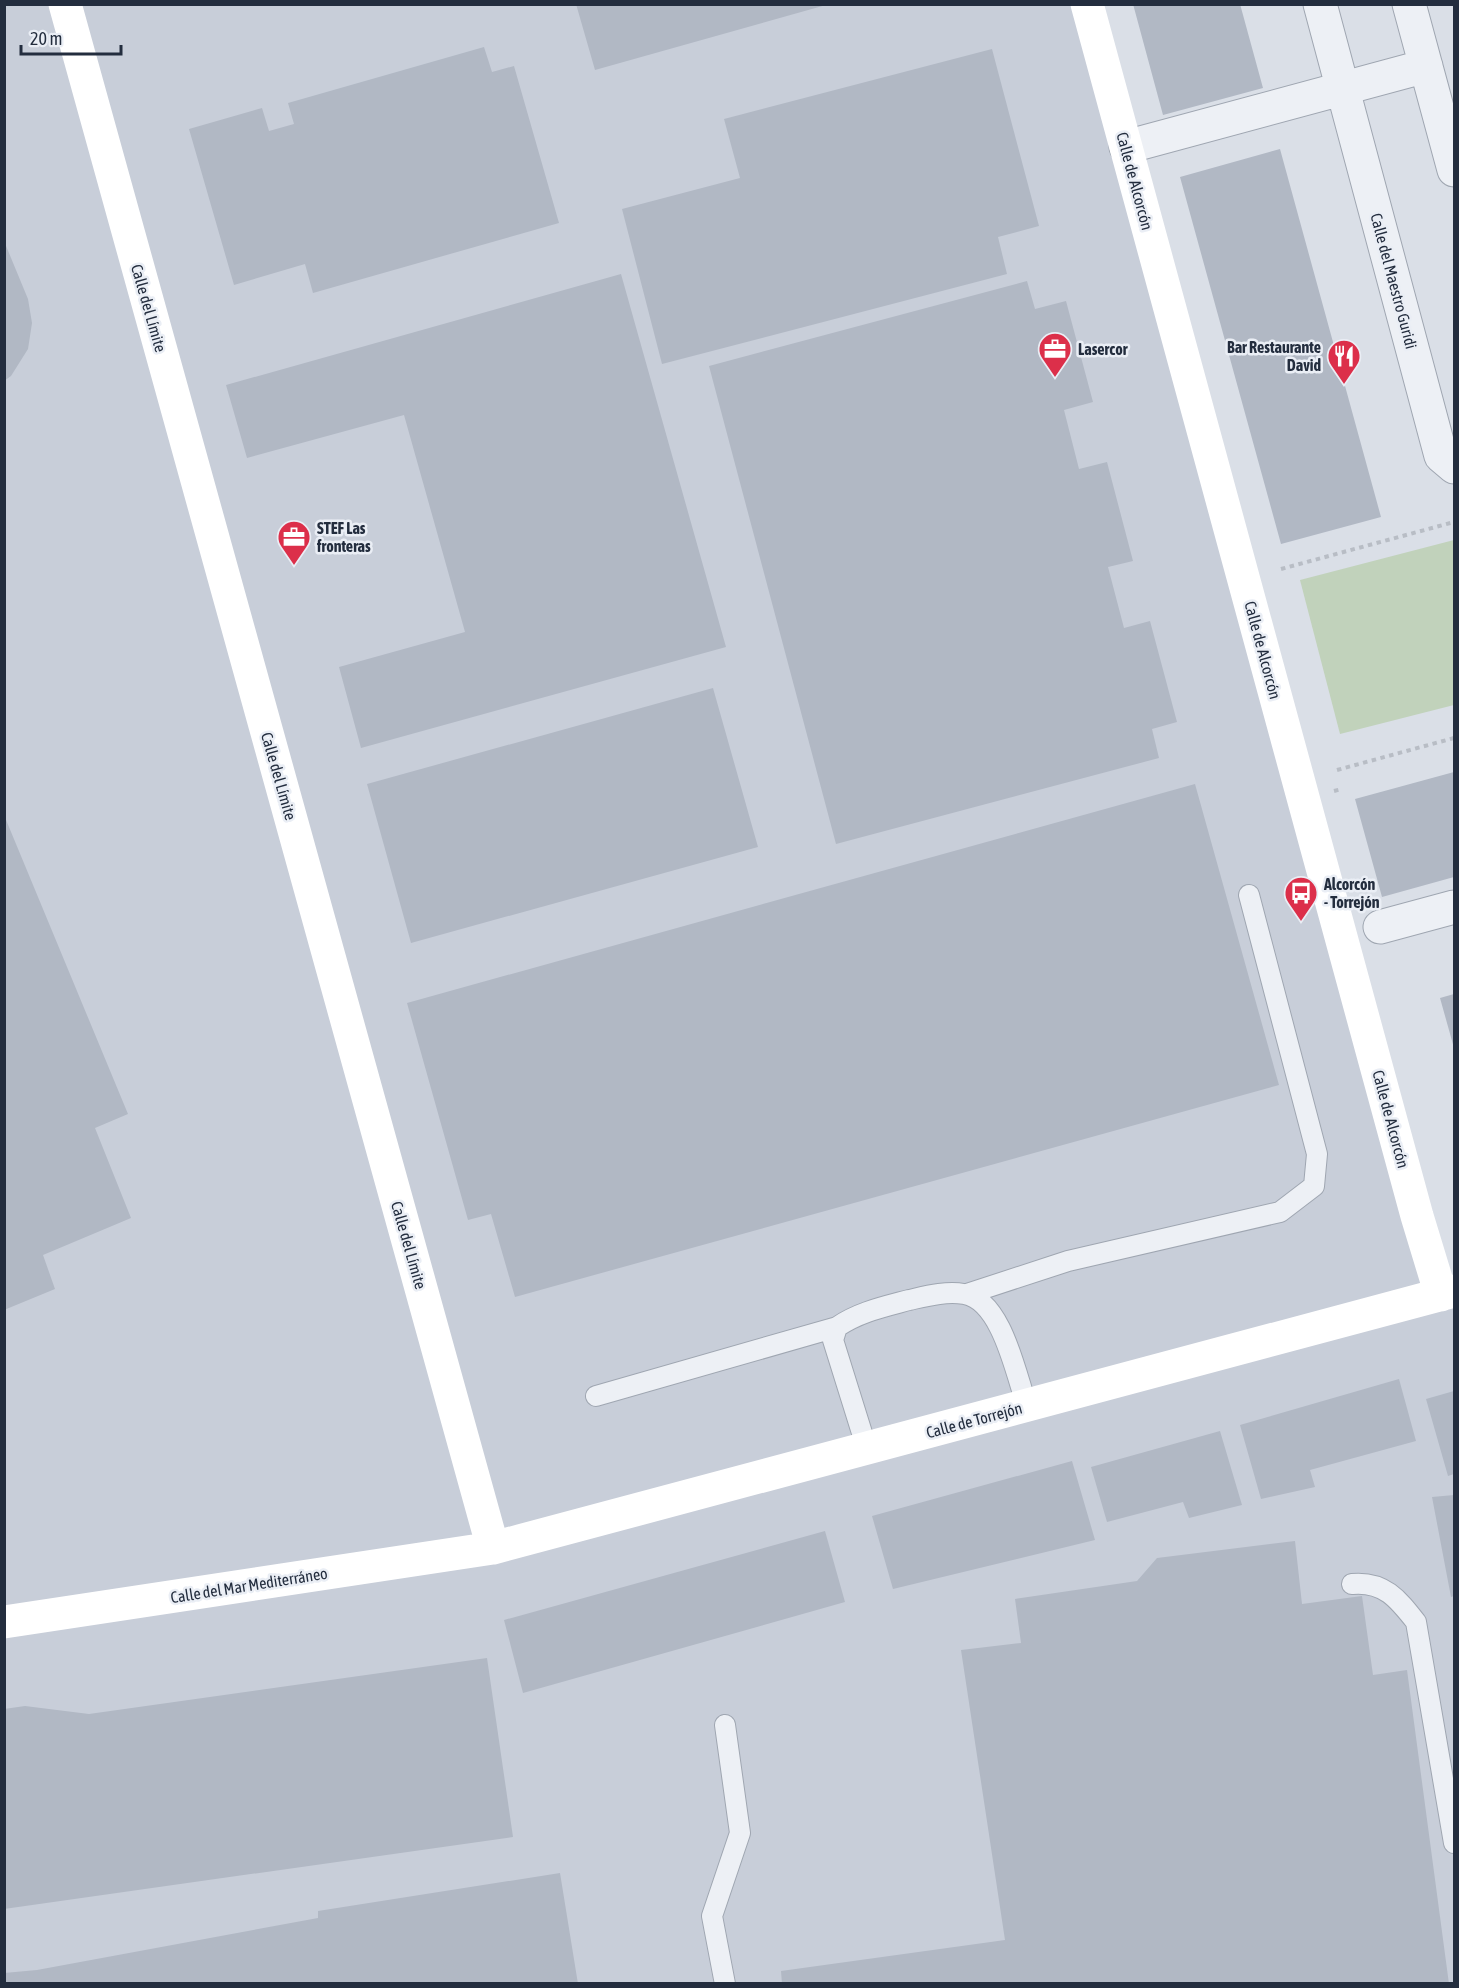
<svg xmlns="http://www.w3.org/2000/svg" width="1459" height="1988" viewBox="0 0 1459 1988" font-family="'Asap Condensed',sans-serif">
<rect width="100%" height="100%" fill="#dadfe7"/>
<path fill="#c8ced9" d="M5 5H1087L1454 1291V1983L5 1984Z"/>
<path fill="#c1d2bb" d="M1454 540V705L1340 734 1300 580Z"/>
<path fill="#b1b8c4" d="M576 4H826V5L595 70Z
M1133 4H1240L1263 88 1163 115Z
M484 47 492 72 514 66 559 223 313 293 305 264 234 285 189 129 262 108 269 131 294 124 288 103Z
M992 49 1039 226 998 237 1007 274 662 364 622 209 740 178 724 119Z
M1280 149 1381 517 1281 544 1180 177Z
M4 241 28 299 32 323 28 349 11 376 4 381Z
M621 274 726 647 361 748 339 667 465 632 404 415 247 458 226 385Z
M1027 281 1035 309 1066 301 1093 402 1064 410 1079 469 1107 462 1133 561 1108 567 1124 628 1150 621 1177 722 1152 729 1159 758 836 844 709 366Z
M713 688 758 847 411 943 367 784Z
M1454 772V877L1382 897 1355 799Z
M1195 784 1279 1085 515 1297 491 1214 468 1220 407 1003Z
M4 815 128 1114 95 1128 131 1218 43 1255 55 1289 4 1310Z
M1454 994V1048L1440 998Z
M1399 1379 1416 1441 1310 1470 1315 1487 1261 1499 1240 1425Z
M1454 1391V1474L1448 1476 1426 1399Z
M1220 1431 1242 1505 1189 1518 1183 1502 1107 1522 1091 1467Z
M1072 1461 1095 1540 893 1589 872 1516Z
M1454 1495V1596L1451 1597 1432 1497Z
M825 1531 845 1602 523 1693 504 1620Z
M1295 1541 1302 1604 1362 1596 1373 1675 1407 1670 1449 1984H782L781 1971 1005 1940 961 1650 1021 1643 1015 1599 1137 1581 1157 1558Z
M487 1658 513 1837 4 1909V1709L25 1706 89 1714Z
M560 1873 578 1984H4V1973L37 1970 318 1918V1911Z"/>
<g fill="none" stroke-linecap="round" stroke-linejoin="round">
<defs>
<path id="lane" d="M967 1294 1068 1261 1280 1212 1314 1186 1317 1154 1249 895
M596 1396 837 1327
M867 1449 833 1340 837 1327C859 1312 883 1307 909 1300 927 1296 946 1291 964 1294 1002 1300 1016 1375 1027 1406
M1352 1584C1384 1581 1398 1599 1416 1622L1454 1843
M725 1725 740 1833 712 1916 725 1984"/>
<path id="street" d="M1320 4 1441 456 1454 467
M1409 4 1454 170
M1126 147 1426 66
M1380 927 1454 907"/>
</defs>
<use href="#lane" stroke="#9fa6b1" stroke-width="22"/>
<use href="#street" stroke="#9fa6b1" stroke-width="35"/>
<path stroke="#b8bdc5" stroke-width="4" stroke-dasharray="4.5 4.5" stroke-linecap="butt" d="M1281 569 1454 522
M1337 770 1454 738
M1334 791 1342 789"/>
<use href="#lane" stroke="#edf0f5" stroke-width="20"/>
<use href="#street" stroke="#edf0f5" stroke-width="33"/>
<path stroke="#fff" stroke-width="33" d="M65 4 493 1548
M1087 4 1417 1216 1441 1295
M4 1622 493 1548 1454 1291"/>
</g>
<defs>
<symbol id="office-pin" viewBox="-11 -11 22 30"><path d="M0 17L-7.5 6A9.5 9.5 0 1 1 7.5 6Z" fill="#dc2f4a" stroke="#eaeef5"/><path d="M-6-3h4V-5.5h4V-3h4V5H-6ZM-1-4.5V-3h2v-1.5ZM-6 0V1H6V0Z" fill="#fff"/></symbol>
<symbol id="restaurant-pin" viewBox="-11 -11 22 30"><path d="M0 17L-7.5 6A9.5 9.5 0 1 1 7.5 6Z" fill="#dc2f4a" stroke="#eaeef5"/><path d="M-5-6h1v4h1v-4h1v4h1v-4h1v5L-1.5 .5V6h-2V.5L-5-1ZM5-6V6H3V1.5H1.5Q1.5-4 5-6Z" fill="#fff"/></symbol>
<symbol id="bus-pin" viewBox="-11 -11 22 30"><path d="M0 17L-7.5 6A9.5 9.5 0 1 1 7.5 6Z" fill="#dc2f4a" stroke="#eaeef5"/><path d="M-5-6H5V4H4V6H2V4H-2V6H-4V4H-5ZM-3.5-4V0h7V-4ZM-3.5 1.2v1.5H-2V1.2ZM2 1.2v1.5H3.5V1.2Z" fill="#fff"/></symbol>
</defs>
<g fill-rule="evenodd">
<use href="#office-pin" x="1036" y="330" width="38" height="52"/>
<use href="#restaurant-pin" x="1325" y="337" width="38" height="52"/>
<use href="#office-pin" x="275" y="518" width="38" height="52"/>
<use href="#bus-pin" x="1282" y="874" width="38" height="52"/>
</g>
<g text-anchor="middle" stroke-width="5" stroke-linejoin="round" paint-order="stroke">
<g font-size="16" fill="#232d3e" stroke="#eaeef5">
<text transform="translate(1135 181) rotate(75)" y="6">Calle de Alcorcón</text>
<text transform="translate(1394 281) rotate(75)" y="6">Calle del Maestro Guridi</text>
<text transform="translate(149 308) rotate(74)" y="6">Calle del Límite</text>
<text transform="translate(1263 650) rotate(75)" y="6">Calle de Alcorcón</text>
<text transform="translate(279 776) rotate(74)" y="6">Calle del Límite</text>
<text transform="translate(1391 1119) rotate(75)" y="6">Calle de Alcorcón</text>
<text transform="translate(409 1245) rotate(74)" y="6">Calle del Límite</text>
<text transform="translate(974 1420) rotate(-15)" y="6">Calle de Torrejón</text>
<text transform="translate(249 1585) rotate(-9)" y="6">Calle del Mar Mediterráneo</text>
</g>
<g font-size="16" font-weight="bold" fill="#232d3e" stroke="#eaeef5" text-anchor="start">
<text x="1321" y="353" text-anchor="end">Bar Restaurante<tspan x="1321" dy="18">David</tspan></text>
<text x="1078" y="355">Lasercor</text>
<text x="317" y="534">STEF Las<tspan x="317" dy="18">fronteras</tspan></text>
<text x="1324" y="890">Alcorcón<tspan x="1324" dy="18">- Torrejón</tspan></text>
</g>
</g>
<rect width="1459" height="1988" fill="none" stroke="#232d3e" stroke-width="12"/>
<path d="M21 45v9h100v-9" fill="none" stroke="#232d3e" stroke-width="3"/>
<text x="30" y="45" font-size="18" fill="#232d3e" stroke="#eaeef5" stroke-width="4.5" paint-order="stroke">20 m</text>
</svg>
